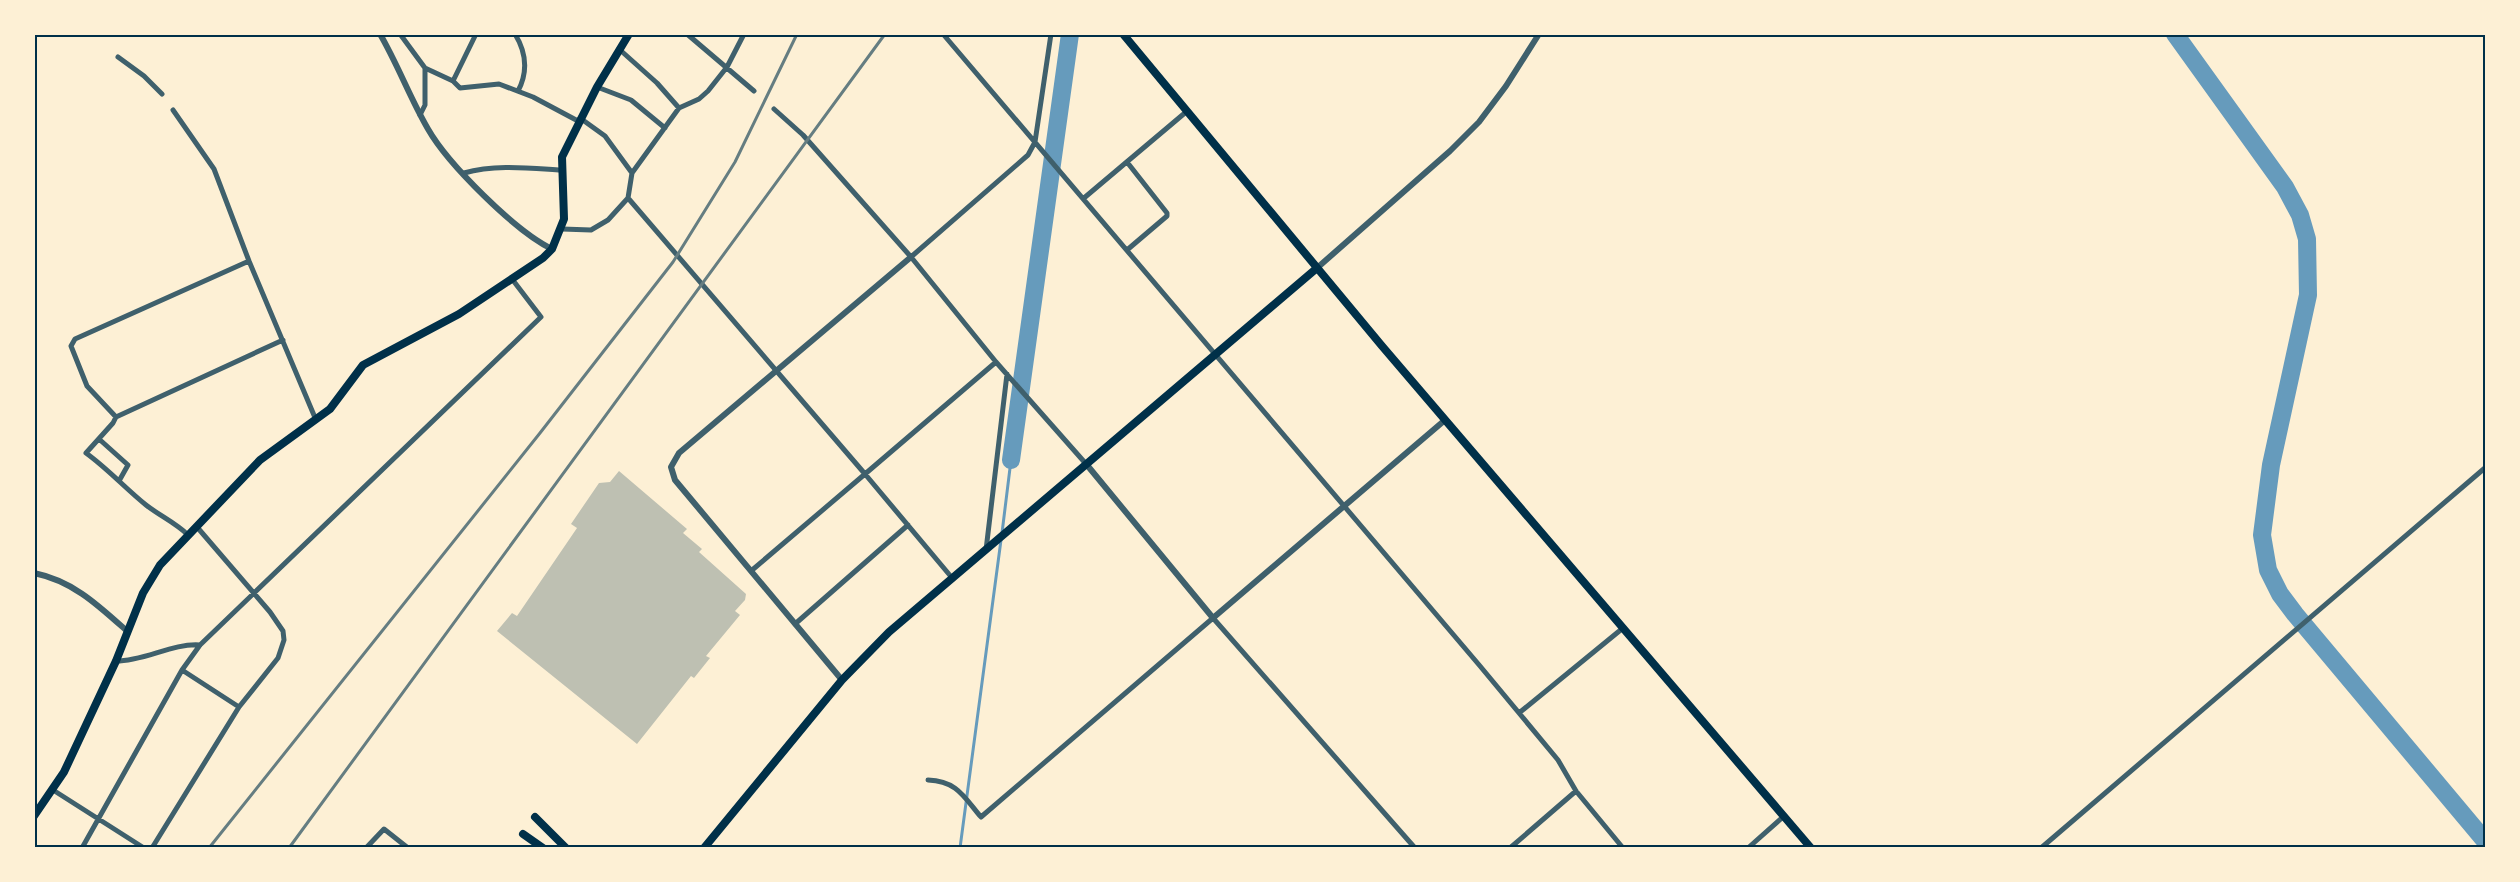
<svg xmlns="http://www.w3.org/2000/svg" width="2520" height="882" viewBox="0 0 2520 882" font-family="'Open Sans',sans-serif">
<rect width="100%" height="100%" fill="#fdf0d5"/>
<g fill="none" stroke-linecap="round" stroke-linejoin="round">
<path stroke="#669bbc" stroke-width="3" d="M1002 533 1011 460
M960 848 1001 540"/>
<path stroke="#669bbc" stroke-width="18" d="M2175 34 2285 187 2300 215 2307 239 2308 295 2271 465 2262 535 2268 570 2280 594 2295 614 2486 842
M1011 460 1070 34"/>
</g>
<path fill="#bec0b2" d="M619 471 687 529 683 533 702 549 699 552 746 594 745 600 735 611 740 615 706 656 710 658 694 678 691 676 637 744 497 631 512 613 517 616 577 528 571 524 599 483 610 482Z"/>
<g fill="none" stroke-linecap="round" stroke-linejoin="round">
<path stroke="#3f606c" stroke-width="5" d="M400 34 425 68 453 81 460 88 499 84 533 97 578 121
M515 34C526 52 528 72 518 91
M687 34 754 91
M943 34 1480 666 1558 760 1576 791 1623 848
M619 49 657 83 679 108
M118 57 144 76 162 94
M453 81 476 34
M597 87 631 100 665 128
M774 109 803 135 911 257 996 362 1087 465
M173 110 214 169 249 261 316 420
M420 115 425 105V68
M580 118 605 136 632 173
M464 173C495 164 529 168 561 170
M628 198 865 474 996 362
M1084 198 1186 112
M562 229 591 230 608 220 628 198 632 173 679 108 699 99 708 91 727 67 744 34
M1127 250 1167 216V213L1127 162
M911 257 1028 155 1035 142 1051 34
M116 417 87 386 71 346 75 339 249 261
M99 439 128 465 119 481
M188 535C176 523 160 516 146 505 125 488 108 469 86 453L113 423 116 417 283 340
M986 550 1007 374
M751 571 865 474 953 579
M795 624 908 525
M116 661C145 661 172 643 200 645
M182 670 239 707
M1519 713 1623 628
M928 780C957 781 964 797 981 817L1213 618 1415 848
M53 790 144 848
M82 848 182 670 200 645 541 317 512 279
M152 848 239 707 278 658 284 640 283 631 270 612 197 527
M366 848 384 829 408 848
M1510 848 1576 791
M1748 848 1784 816
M2041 848 2486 467"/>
<path stroke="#3f606c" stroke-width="6" d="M380 34C398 65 410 98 428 129 448 164 515 231 552 249
M1317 268 1450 151 1479 122 1506 86 1539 34
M1087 465 1213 618 1445 420
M34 573C73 581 98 605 127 631
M842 680 675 480 671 467 679 453 911 257"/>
<path stroke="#003049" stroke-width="8" d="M1123 34 1382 346 1811 848
M34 816 64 772 116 661 143 593 160 565 260 460 330 409 363 365 459 314 543 258 552 249 564 219 562 157 597 87 629 34
M535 817 566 848
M523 834 543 848
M704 848 842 680 889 632 1317 268"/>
<path stroke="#657d81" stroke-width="3" d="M209 848 540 433 673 262 735 162 797 34
M289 848 885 34"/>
</g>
<rect width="2520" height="882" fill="none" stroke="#fdf0d5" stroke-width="72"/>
<rect x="36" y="36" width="2448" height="810" fill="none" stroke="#003049" stroke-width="2"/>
</svg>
